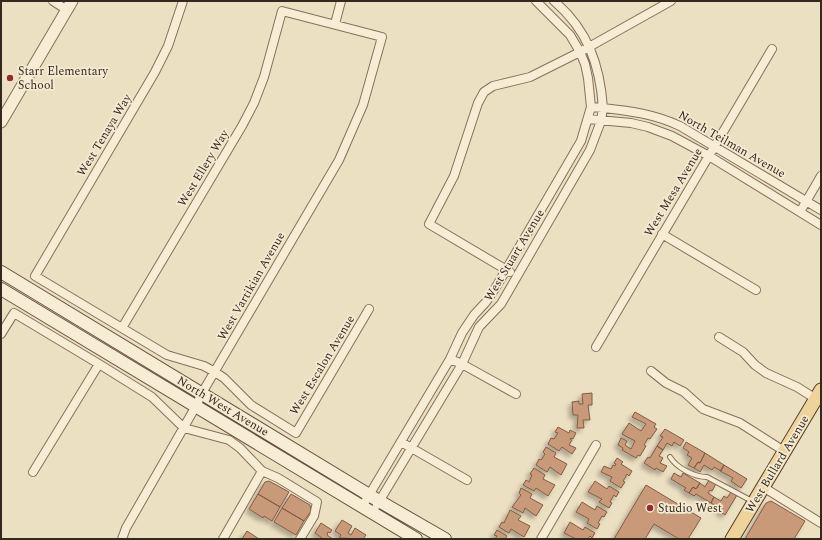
<svg xmlns="http://www.w3.org/2000/svg" width="822" height="540" viewBox="0 0 822 540" font-family="Spectral,serif">
<defs>
<filter id="shadow"><feDropShadow dx="-3.5" dy="3.5" stdDeviation="2" flood-color="#0004"/></filter>
</defs>
<rect width="100%" height="100%" fill="#ece0c2"/>
<path fill="#c99a79" stroke="#835b41" filter="url(#shadow)" d="M592 393V405H588L590 420H583L584 428H577L578 415H573L572 402 579 401V404H583L582 394Z
M635 412 656 424 654 427 657 429 650 439 648 438 644 445 646 446 640 456 638 455 636 458 622 450 623 448 618 445 621 438 627 441 625 445 631 449 635 441 622 434 629 423 641 431 646 424 632 417Z
M558 427 569 433 570 430 576 433 573 439 571 438 570 439 572 440 569 445 576 448 572 454 562 447 559 451 548 444 551 438 554 439 558 433 555 432Z
M665 429 684 440 680 446 674 442 672 446 667 443 663 450 657 446 663 437 660 436Z
M686 442 705 453 700 463 698 462 694 468 688 465 692 458 687 455 689 452 683 448Z
M657 446 663 450 659 456 663 458 660 463 667 466 663 472 656 468 655 470 644 463 648 457 650 458Z
M546 447 556 453 554 457 567 464 561 475 550 467 547 472 536 465 539 459 541 460 545 454 543 452Z
M705 453 724 465 721 471 714 467 712 470 704 465 700 472 694 468 698 462 700 463Z
M617 458 623 462 621 464 632 471 629 476 627 474 625 478 623 481 625 482 621 488 610 481 612 477 601 472 604 466 611 469 613 465 615 466 616 464 614 463Z
M724 465 747 479 741 488 731 481 733 478 720 471Z
M534 468 545 475 543 479 555 485 548 496 536 488 534 491 523 485 526 480 529 482 532 475 530 474Z
M674 473 681 477 683 473 700 483 696 489 693 487 689 493 684 490 686 488 671 479Z
M709 480 716 484 712 491 710 490 708 493 714 497 711 503 696 494 694 496 689 493 693 487 696 489 700 483 705 487Z
M269 481 289 492 280 507 258 494 265 482Z
M595 481 607 489 609 486 619 492 616 497 614 495 610 502 612 503 609 508 599 502 602 499 588 492Z
M646 485 701 518 688 539H679L654 524 645 539H614Z
M521 488 532 494 530 498 543 505 536 516 525 508 523 513 512 507 521 495 519 493Z
M731 492 737 495 725 515 719 511 720 508 711 503 714 497 721 501 724 496 727 498Z
M258 494 280 507 272 521 264 516 263 518 249 509Z
M291 494 310 505 311 511 304 521 282 508Z
M771 501 805 521 794 539H745L766 503Z
M582 502 595 510 597 506 607 512 604 517 602 516 598 523 600 524 597 529 587 523 589 519 576 512Z
M282 508 304 521 296 535 274 522Z
M510 510 521 516 518 520 530 526 524 537 511 529 509 533 499 527 502 522 504 523Z
M342 520 352 526 348 533 351 535 355 528 366 535 363 539 339 538 341 535 335 531Z
M570 522 583 530 585 527 595 533 592 538 590 536 588 539H576L564 533Z
M321 523 332 530 330 533 328 532 327 535 333 539H322V538L315 533Z
M497 530 507 536 505 539H495L497 536 494 535Z
M247 531 259 539H242Z"/>
<g fill="none" stroke-linecap="round" stroke-linejoin="round">
<defs>
<path id="service" d="M670 457C677 468 694 477 707 477L752 501"/>
<path id="minor" d="M53 1 67 10
M183 1 168 46 155 72 35 276 167 355 204 366 215 372 224 378 251 405 296 433 369 309
M554 1C588 30 600 65 603 108 631 111 654 114 680 126L821 210
M335 24 341 1
M588 119 631 123 648 127 672 136 709 156 821 225
M800 212 821 176
M662 234 756 290
M510 272 429 224 454 176 478 103 484 92 493 86 530 77 580 52 671 1
M1 334 14 313 99 364 152 397 184 428 229 440 240 448 262 471 278 478 317 502 314 516 300 539
M719 337 743 352 755 365 766 373 797 387 816 399
M596 347 772 49
M450 359 462 364 516 394
M651 371 666 383 684 392 703 409 740 423 784 451
M401 442 467 480
M33 472 99 364
M763 487 821 523
M377 505 462 364 479 327 501 304 590 150 601 121 603 108 591 107
M362 507 450 359 462 333 474 315 486 302 496 287 581 141 591 107 588 78 585 64 580 52 570 35 536 1
M122 539 126 528 196 406 202 393 339 160 363 105 382 37 282 11 264 77 254 103 242 126 122 328
M223 539 262 471
M541 539 596 445"/>
<path id="tertiary" d="M1 122 72 1"/>
<path id="secondary" d="M1 272 379 501 445 539
M1 289 416 539"/>
<path id="primary" d="M732 539 821 390"/>
</defs>
<use href="#service" stroke="#85715a" stroke-width="6"/>
<use href="#minor" stroke="#85715a" stroke-width="10"/>
<use href="#tertiary" stroke="#85715a" stroke-width="13"/>
<use href="#secondary" stroke="#67523d" stroke-width="14"/>
<use href="#primary" stroke="#533f2e" stroke-width="15"/>
<use href="#service" stroke="#f7edd5" stroke-width="4"/>
<use href="#minor" stroke="#f7edd5" stroke-width="8"/>
<use href="#tertiary" stroke="#f7edd5" stroke-width="11"/>
<use href="#secondary" stroke="#f7edd5" stroke-width="12"/>
<use href="#primary" stroke="#eed49b" stroke-width="13"/>
</g>
<g fill="#922c2d" stroke="#f4ead1" stroke-width="1.5">
<circle cx="10" cy="78" r="4"/>
<circle cx="650" cy="508" r="4"/>
</g>
<g text-anchor="middle" stroke-width="3.5" stroke-linejoin="round" paint-order="stroke">
<g font-size="12" fill="#35291e" stroke="#f4ead1" text-anchor="start">
<text x="18" y="75">Starr Elementary<tspan x="18" dy="14">School</tspan></text>
<text x="658" y="512">Studio West</text>
</g>
<g font-size="12" fill="#35291e" stroke="#f4ead1">
<text transform="translate(104 135) rotate(-59)" y="4">West Tenaya Way</text>
<text transform="translate(732 144) rotate(30)" y="4">North Teilman Avenue</text>
<text transform="translate(203 168) rotate(-59)" y="4">West Ellery Way</text>
<text transform="translate(673 192) rotate(-59)" y="4">West Mesa Avenue</text>
<text transform="translate(514 255) rotate(-59)" y="4">West Stuart Avenue</text>
<text transform="translate(251 286) rotate(-60)" y="4">West Vartikian Avenue</text>
<text transform="translate(322 365) rotate(-59)" y="4">West Escalon Avenue</text>
<text transform="translate(223 406) rotate(31)" y="4">North West Avenue</text>
<text transform="translate(777 464) rotate(-59)" y="4">West Bullard Avenue</text>
</g>
</g>
<rect width="822" height="540" fill="none" stroke="#35291e" stroke-width="4"/>
</svg>
